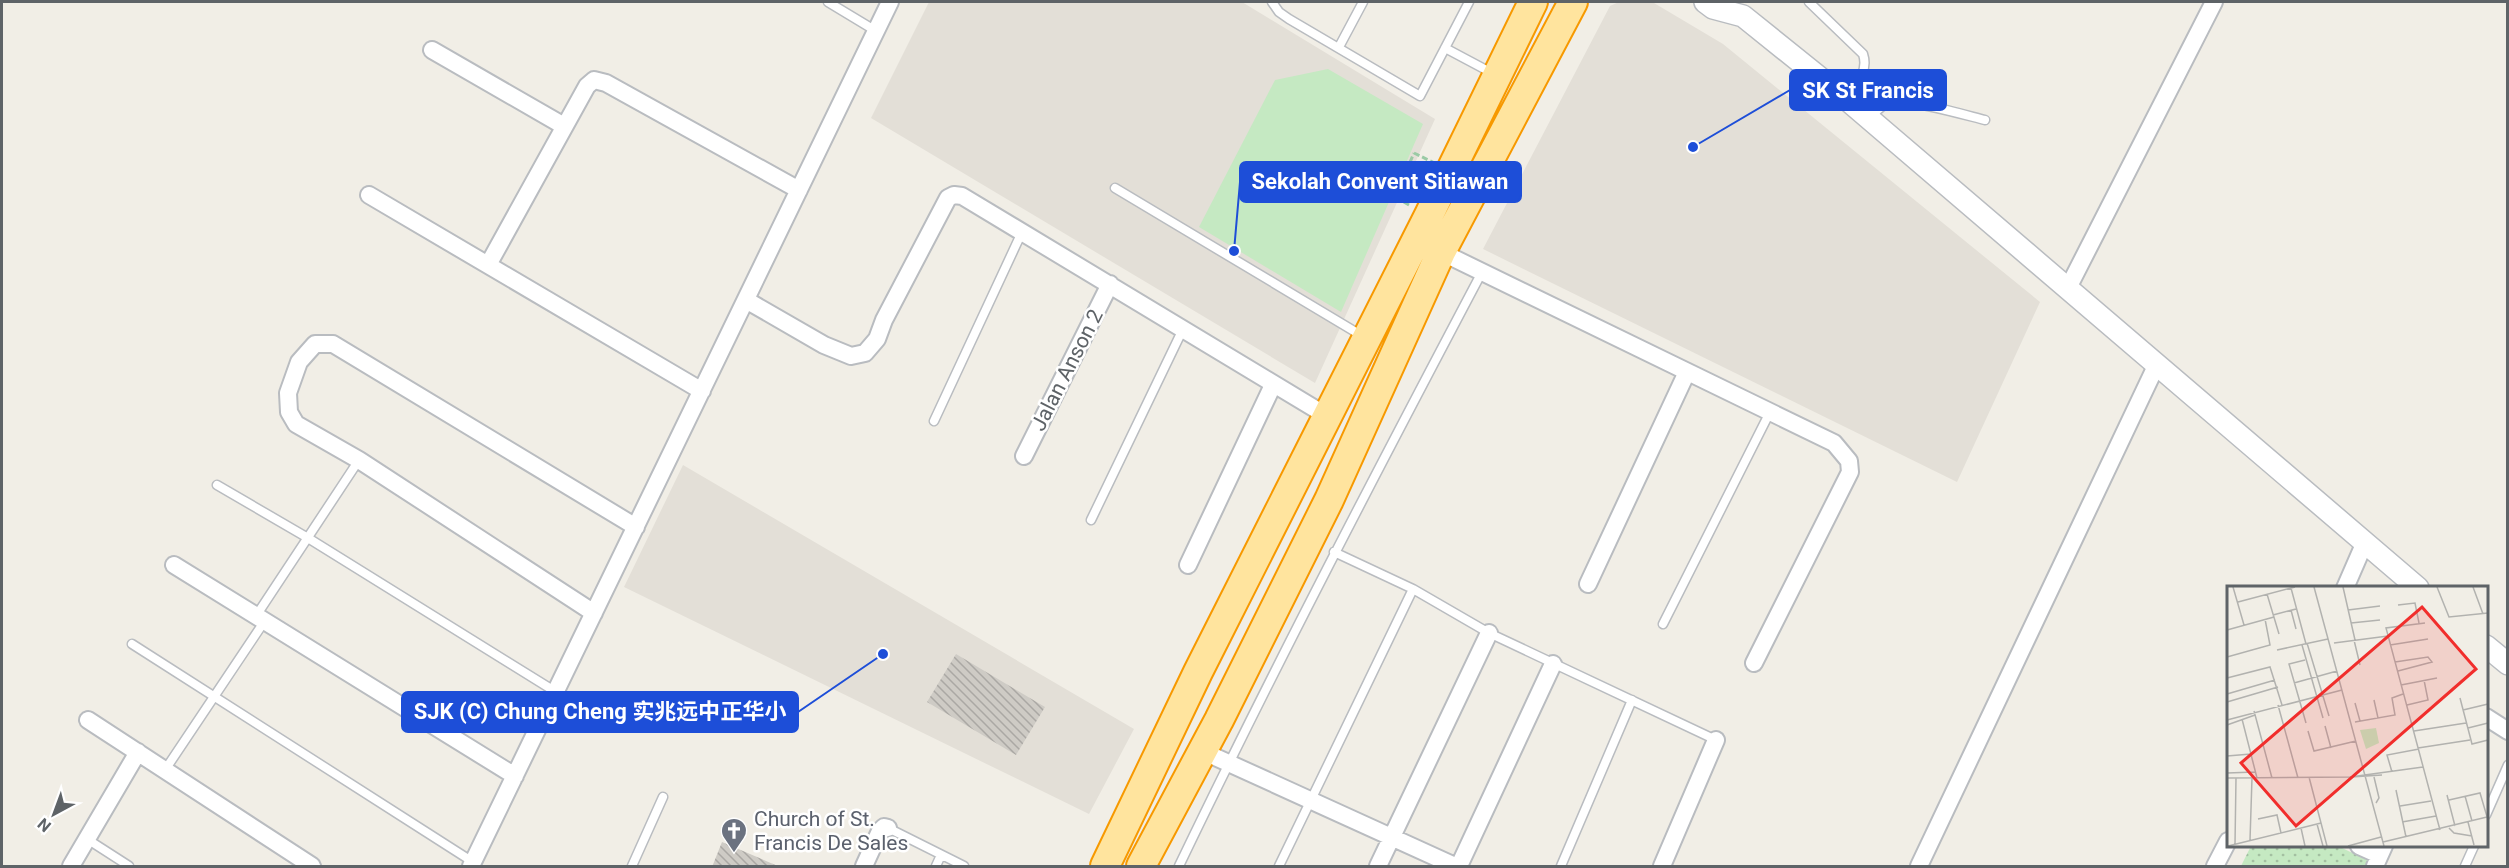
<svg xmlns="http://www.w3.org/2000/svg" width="2509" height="868" viewBox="0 0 2509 868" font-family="Roboto,'Noto Sans SC',sans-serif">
<defs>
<pattern id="grass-dots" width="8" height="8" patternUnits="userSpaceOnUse" patternTransform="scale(1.5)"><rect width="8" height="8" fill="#c5e9c2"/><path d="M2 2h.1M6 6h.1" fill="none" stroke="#a3c0a1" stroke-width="1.8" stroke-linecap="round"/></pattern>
<pattern id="building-back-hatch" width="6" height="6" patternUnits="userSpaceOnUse" patternTransform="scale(1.5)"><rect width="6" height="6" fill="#cecbc5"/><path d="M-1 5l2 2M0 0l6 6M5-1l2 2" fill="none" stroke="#aaa8a4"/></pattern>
</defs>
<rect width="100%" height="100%" fill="#f1eee6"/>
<path fill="#e3dfd7" d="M929 2H1242L1435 119 1315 383 871 118Z
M1619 2 1654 3 1723 44 2040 302 1957 482 1483 249 1610 6Z
M683 465 1134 729 1089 814 624 587Z"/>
<path fill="url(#grass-dots)" d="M2251 846H2338L2371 862 2369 866H2241Z"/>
<path fill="#c5e9c2" d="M1328 69 1423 124 1341 312 1199 227 1275 80Z"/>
<path fill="url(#building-back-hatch)" d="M956 654 1045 707 1016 755 927 702Z
M722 842 780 867H712Z"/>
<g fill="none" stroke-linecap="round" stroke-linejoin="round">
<defs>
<path id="service" d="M828 2 876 31
M1272 2 1279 12 1289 19 1420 96 1469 2
M1809 2 1863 54C1869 72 1856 84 1845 98
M1339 47 1363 2
M1445 48 1492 73
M1870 118C1877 111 1882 104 1893 102 1910 99 1965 115 1985 120
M1115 188 1364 337
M934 421 1022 232
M217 485 308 538 556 692
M1091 520 1183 329
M1334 552 1413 589 1489 633 1716 740
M256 616 359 460
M1663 624 1770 412
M132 644 473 862
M165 770 264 622
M2486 815 2508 765
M888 828 964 866
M87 839 129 866
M632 866 663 797
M936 866 941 855
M1179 866C1275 666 1378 469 1482 272
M1279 866 1413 589
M1561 866 1632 700
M2465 866 2474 846"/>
<path id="minor" d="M432 50 564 126
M369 195 702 391
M1441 252 1834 443 1849 461 1850 472 1754 663
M488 265 587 86 594 80 606 83 799 190
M2068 288 2214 2
M746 300 824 345 851 356 865 353 877 339 884 320 948 198 954 195 962 196 1327 416
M1024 456 1110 284
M174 565 515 776
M1188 565 1273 385
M1588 584 1687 372
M2345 588 2365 542
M594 613 359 460 296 424 289 412 288 393 299 362 315 344H333L636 527
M2486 717 2508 731
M88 720 312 866
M1202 751 1455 866
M2359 846 2379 855
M71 866 138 752
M471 866 890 2
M864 866 880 831 884 827 888 828
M1378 866 1489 633
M1459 866 1553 664
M1662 866 1716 740
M1919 866 2157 364
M2215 866 2228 841
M2375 866 2384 846"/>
<path id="tertiary" d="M1705 2 1713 8 1743 16 1845 98 2418 588
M2486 646 2508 664"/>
<path id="trunk" d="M1105 866 1198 672 1429 215 1533 2
M1141 866 1219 720 1329 500 1441 252 1573 2"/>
</defs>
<use href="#service" stroke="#b9bcc0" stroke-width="11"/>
<use href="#minor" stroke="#b9bcc0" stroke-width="20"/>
<use href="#tertiary" stroke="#b9bcc0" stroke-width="24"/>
<use href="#trunk" stroke="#f79900" stroke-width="32"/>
<path stroke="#9acaa5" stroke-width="3" stroke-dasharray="6 3" stroke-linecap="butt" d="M1409 205 1395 197 1414 153"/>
<use href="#service" stroke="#fff" stroke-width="8"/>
<use href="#minor" stroke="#fff" stroke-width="16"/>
<use href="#tertiary" stroke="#fff" stroke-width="21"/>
<use href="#trunk" stroke="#ffe49e" stroke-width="28"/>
<path stroke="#9acaa5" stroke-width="3" stroke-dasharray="6 3" stroke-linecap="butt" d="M1414 153 1492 191"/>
</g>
<defs>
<symbol id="church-pin" viewBox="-11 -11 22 30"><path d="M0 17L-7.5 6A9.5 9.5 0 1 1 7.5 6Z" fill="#6b7280" stroke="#fff"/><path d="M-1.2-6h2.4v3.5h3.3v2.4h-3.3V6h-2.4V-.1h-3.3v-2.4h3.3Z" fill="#fff"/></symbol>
</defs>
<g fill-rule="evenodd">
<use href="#church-pin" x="719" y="816" width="30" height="40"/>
</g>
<g text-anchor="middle" stroke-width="5" stroke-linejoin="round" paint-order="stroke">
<g font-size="21" fill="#5e6367" stroke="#fff">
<text transform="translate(1067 370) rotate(-63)" y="7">Jalan Anson 2</text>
</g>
<g font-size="21" fill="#5b616d" stroke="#fff" text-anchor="start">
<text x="754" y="826">Church of St.<tspan x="754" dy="24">Francis De Sales</tspan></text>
</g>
</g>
<g transform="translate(2227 586)">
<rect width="261" height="261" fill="#f1eee6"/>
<path d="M149 142 152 157 139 163 133 144Z" fill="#c5e9c2"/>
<path fill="none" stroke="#b2b2af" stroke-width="1.5" d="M6 1 17 39M87 1 157 260M116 1 128 54M210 1 222 31 261 27M246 1 256 28M64 2 79 58M40 8 52 48M11 16 68 1M171 19 188 17 192 37M64 24 69 43M121 24 153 20M46 29 69 23M124 37 153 34M198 37 159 42 213 244M0 44 47 31M127 54 133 79M80 57 102 130M107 57 161 50M75 59 96 132M163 59 201 53M50 64 101 53M0 71 43 59 38 33M78 74 62 78 79 137M168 76 201 71 205 76 171 85M0 92 43 81 55 119M67 97 110 85M174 99 210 92M0 108 48 94M233 112 245 158 261 154M147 114 151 132M0 116 51 101M128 117 133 135M51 119 71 192M180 119 201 114 197 94M236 124 261 118M27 125 45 192M15 133 30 192M0 134 115 104M128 136 168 129 165 112 176 108M0 139 28 129M98 140 104 162M241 142 261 137M81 145 87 165 129 155M187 145 239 137M191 162 243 154M0 170 24 168M165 186 160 169 192 163M0 187 28 186M82 191 100 260M124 191 155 189M147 191 152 212 149 217M0 192 123 191 196 181M169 204 179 251M220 209 228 240M238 210 245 235M222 214 253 207 261 234M173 220 204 215M31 233 50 229 54 247M175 236 209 230M241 236 247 259M90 238 96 260M74 242 78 260M222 242 227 247 245 250M23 254 25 192M156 256 260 231M8 258 9 192M1 260 94 237M121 260 154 251"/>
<path fill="#f12e2c" fill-opacity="0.15" stroke="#f12e2c" stroke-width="3" d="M195 21 249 83 69 240 14 177Z"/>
<rect width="261" height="261" fill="none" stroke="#5e6367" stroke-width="3"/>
</g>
<path fill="none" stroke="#1d4ed8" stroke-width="2" d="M1693 147L1790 90M1234 251L1240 182M883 654L798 712"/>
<g fill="#1d4ed8" stroke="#fff" stroke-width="2">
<circle cx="1693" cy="147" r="6"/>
<circle cx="1234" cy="251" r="6"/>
<circle cx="883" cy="654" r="6"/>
</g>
<g fill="#1d4ed8" stroke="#1d4ed8" stroke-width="2">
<rect x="1790" y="70" width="156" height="40" rx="6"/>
<rect x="1240" y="162" width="281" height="40" rx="6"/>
<rect x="402" y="692" width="396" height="40" rx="6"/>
</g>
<g font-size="22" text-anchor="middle" font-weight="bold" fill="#fff">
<text x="1868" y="98">SK St Francis</text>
<text x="1380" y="189">Sekolah Convent Sitiawan</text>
<text x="600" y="719">SJK (C) Chung Cheng 实兆远中正华小</text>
</g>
<rect width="2509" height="868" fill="none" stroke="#5e6367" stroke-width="6"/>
<g transform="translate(54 814) rotate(221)" stroke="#ffffff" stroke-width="4.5" paint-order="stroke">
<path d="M0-4.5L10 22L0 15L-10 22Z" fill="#5e6367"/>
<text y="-9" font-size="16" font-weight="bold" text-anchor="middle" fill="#5e6367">N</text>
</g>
</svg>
